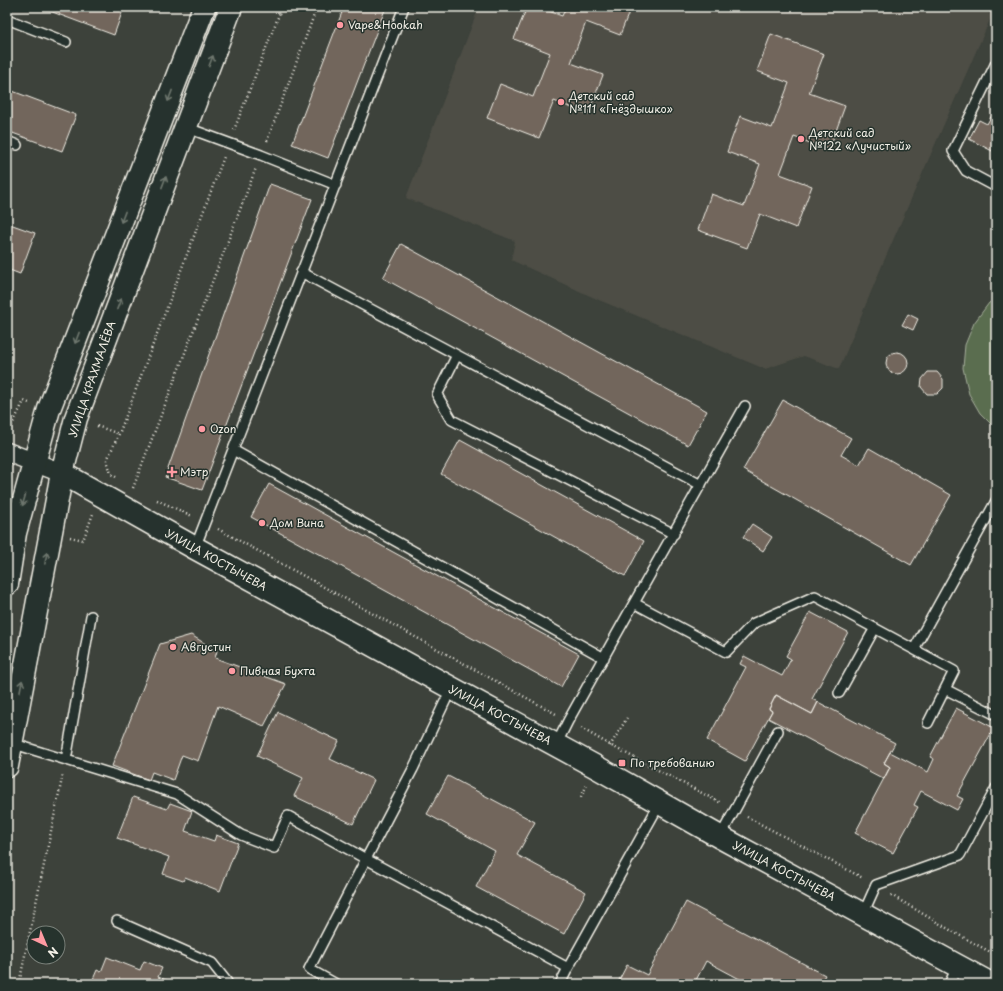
<svg xmlns="http://www.w3.org/2000/svg" width="1003" height="991" viewBox="0 0 1003 991" font-family="'Playpen Sans',sans-serif">
<rect width="100%" height="100%" fill="#3d423b"/>
<filter id="ink" filterUnits="userSpaceOnUse"><feTurbulence type="fractalNoise" baseFrequency=".025" numOctaves="2"/><feDisplacementMap in="SourceGraphic" scale="8" xChannelSelector="R" yChannelSelector="G"/><feConvolveMatrix kernelMatrix="1 2 1 2 8 2 1 2 1" color-interpolation-filters="sRGB"/></filter>
<g filter="url(#ink)">
<path fill="#4d4d45" d="M479 7H979L992 15 883 263 839 369 804 356 765 369 599 300 511 260 515 241 406 198Z"/>
<path fill="#5a6d50" stroke="#a7af9c" d="M996 298V429L980 413 969 394 963 368 965 345 974 323 989 303Z"/>
<path fill="#72665c" stroke="#f4f1e8" d="M39 7H124L114 35Z
M344 7H386L328 158 292 144Z
M527 7H538L562 16 566 7H631L620 35 586 22 571 63 603 75 588 114 554 101 539 138 487 118 500 84 533 97 550 53 514 39Z
M771 34 824 54 809 93 845 106 829 150 794 137 780 174 812 186 796 228 760 214 747 248 698 230 711 194 744 206 760 164 727 152 740 116 772 128 789 83 757 71Z
M7 89 76 115 62 151 7 131Z
M992 115 996 117V161L992 159 996 153 969 139 979 120 987 124Z
M270 184 312 199 202 490 165 477Z
M7 223 35 233 20 274 7 269Z
M401 244 707 411 688 445 383 278Z
M908 314 918 319 913 330 902 325Z
M886 363a11 11 0 1 1 22 0a11 11 0 1 1-22 0Z
M928 372H937L943 379V388L937 394H927L921 387 922 379Z
M783 400 851 438 841 455 859 465 869 448 951 495 911 565 743 470Z
M460 440 644 541 625 576 441 474Z
M269 484 579 654 561 687 251 517Z
M752 524 772 537 763 551 743 537Z
M996 555V569L990 566Z
M810 612 848 632 812 699 818 702 812 714 776 695 769 709 772 711 745 761 707 740 746 667 740 664 744 656 782 676 791 659 786 656Z
M191 635 217 651 215 658 286 684 264 726 218 706 198 761 182 755 173 780 152 772 149 780 112 766 160 644Z
M776 695 812 714 818 702 895 743 884 763 890 767 884 779 768 718 772 711 769 709Z
M956 708 994 728 957 796 963 799 957 810 921 791 914 805 918 807 893 853 855 833 890 767 884 763 890 752 928 772 934 759 930 757Z
M278 712 339 741 330 759 374 780 353 824 294 796 303 778 257 756Z
M448 776 535 822 517 855 586 892 564 934 476 887 495 851 427 814Z
M133 797 167 809 170 803 192 811 185 831 214 841 216 835 238 843 220 891 185 877 183 881 163 874 169 857 117 838Z
M686 902 825 975 820 984H749L706 961 694 984H617L627 965 647 975Z
M107 957 140 970 144 961 162 968 158 977 177 984H91L97 970 101 972Z"/>
<g fill="none" stroke-linecap="round" stroke-linejoin="round">
<defs>
<path id="lane" d="M7 19 66 42
M996 63 953 151 966 171 996 187
M185 127 261 155 336 185
M7 141 17 145
M301 272 701 485
M457 355 437 395 452 420 674 534
M233 450 604 658
M195 548 404 7
M634 603 745 406
M914 649 996 501
M451 689 413 769 366 859 568 968 660 803
M945 689 996 715
M839 693 875 628
M11 743 177 794 241 835 274 848 288 816 366 859 309 969 336 984
M556 745 568 721 634 603 726 652 754 623 815 596 954 671 928 723
M66 760 91 616
M720 837 778 731
M863 914 876 885 960 855 996 788
M117 921 212 963 227 982 226 984
M560 984 568 968
M949 984 958 966"/>
<path id="street" d="M7 452 62 473"/>
<path id="secondary" d="M62 473 195 548 598 768 720 837 991 984
M7 584 15 533 49 409 204 7
M7 766 62 473 76 418 231 7"/>
</defs>
<use href="#lane" stroke="#f4f1e8" stroke-width="12"/>
<use href="#street" stroke="#f4f1e8" stroke-width="21"/>
<use href="#secondary" stroke="#f4f1e8" stroke-width="25"/>
<path stroke="#f4f1e8" stroke-width="2.5" stroke-dasharray="1 3" stroke-linecap="butt" d="M234 130 282 7
M267 141 317 7
M97 426 119 434
M8 433 24 401 29 403
M116 477 111 474 107 460 119 434 224 157
M133 488 256 168
M157 500 192 516
M218 529 556 714
M70 537 83 540 93 514
M581 728 610 745 721 803
M610 746 627 718
M581 797 587 785
M747 817 863 878
M891 895 957 934 996 955
M19 984 63 774"/>
<use href="#lane" stroke="#26332d" stroke-width="9"/>
<use href="#street" stroke="#26332d" stroke-width="18"/>
<use href="#secondary" stroke="#26332d" stroke-width="22"/>
</g>
<defs><path id="oneway-shaft" d="M-6 0H5M1.5-3L5.5 0L1.5 3" fill="none" stroke-width="1.6" stroke-linecap="round" stroke-linejoin="round"/></defs>
<g stroke="#6e766e">
<use href="#oneway-shaft" transform="translate(211 61) rotate(-69)"/>
<use href="#oneway-shaft" transform="translate(170 96) rotate(111)"/>
<use href="#oneway-shaft" transform="translate(164 182) rotate(-69)"/>
<use href="#oneway-shaft" transform="translate(123 217) rotate(111)"/>
<use href="#oneway-shaft" transform="translate(119 304) rotate(-69)"/>
<use href="#oneway-shaft" transform="translate(77 338) rotate(111)"/>
<use href="#oneway-shaft" transform="translate(24 500) rotate(106)"/>
<use href="#oneway-shaft" transform="translate(46 558) rotate(-79)"/>
<use href="#oneway-shaft" transform="translate(21 686) rotate(-79)"/>
</g>
</g>
<g fill="#ff9aa2" stroke="#26332d" stroke-width="1.5">
<circle cx="340" cy="25" r="4"/>
<circle cx="561" cy="102" r="4"/>
<circle cx="801" cy="139" r="4"/>
<circle cx="202" cy="429" r="4"/>
<path d="M170 466h4v4h4v4h-4v4h-4v-4h-4v-4h4z"/>
<circle cx="262" cy="523" r="4"/>
<circle cx="173" cy="647" r="4"/>
<circle cx="232" cy="671" r="4"/>
<rect x="618" y="759" width="8" height="8" rx="2"/>
</g>
<g text-anchor="middle" stroke-width="3" stroke-linejoin="round" paint-order="stroke">
<g font-size="11" fill="#f4f1e8" stroke="#26332d" text-anchor="start">
<text x="348" y="29">Vape&amp;Hookah</text>
<text x="569" y="100">Детский сад<tspan x="569" dy="13">№111 «Гнёздышко»</tspan></text>
<text x="809" y="137">Детский сад<tspan x="809" dy="13">№122 «Лучистый»</tspan></text>
<text x="210" y="433">Ozon</text>
<text x="180" y="476">Мэтр</text>
<text x="270" y="527">Дом Вина</text>
<text x="181" y="651">Августин</text>
<text x="240" y="675">Пивная Бухта</text>
<text x="630" y="767">По требованию</text>
</g>
<g font-size="11" fill="#f4f1e8" stroke="#26332d">
<text transform="translate(92 379) rotate(-71)" y="4">УЛИЦА КРАХМАЛЁВА</text>
<text transform="translate(216 560) rotate(29)" y="4">УЛИЦА КОСТЫЧЕВА</text>
<text transform="translate(500 715) rotate(28)" y="4">УЛИЦА КОСТЫЧЕВА</text>
<text transform="translate(784 871) rotate(28)" y="4">УЛИЦА КОСТЫЧЕВА</text>
</g>
</g>
<rect width="1003" height="991" fill="none" stroke="#26332d" stroke-width="24"/>
<rect x="12" y="12" width="979" height="967" fill="none" stroke="#f4f1e8" stroke-width="1.5" filter="url(#ink)"/>
<g transform="translate(46 945) rotate(136)"><circle r="19" fill="#26332d" stroke="#787f78"/>
<path d="M0-3L7 15L0 10L-7 15Z" fill="#ff9aa2"/>
<text y="-6" font-size="11" font-weight="bold" text-anchor="middle" fill="#f4f1e8">N</text>
</g>
</svg>
